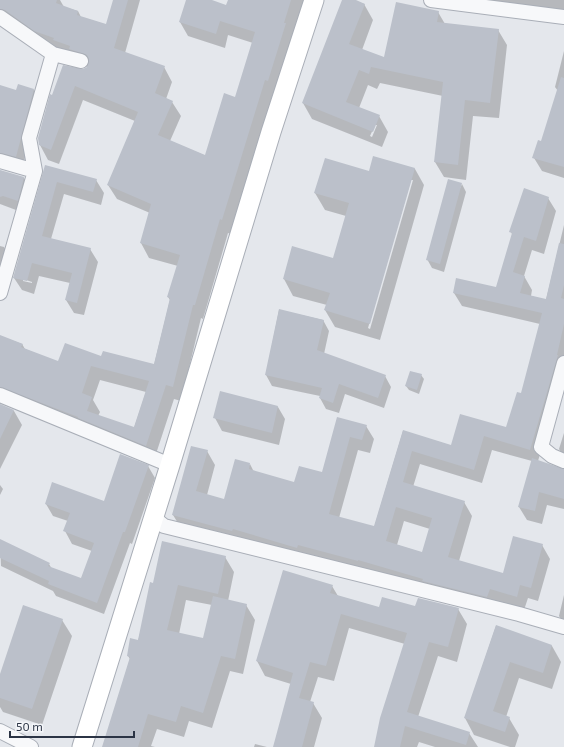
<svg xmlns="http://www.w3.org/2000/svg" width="564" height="747" viewBox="0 0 564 747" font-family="'Exo 2',sans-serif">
<rect width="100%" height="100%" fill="#e4e7ec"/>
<path fill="#0003" fill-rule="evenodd" d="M0 0H60L64 7 78 11 81 17 107 25 114 0H140L125 53 164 67 172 82 166 99 172 102 181 116 170 141 206 156 236 98 253 43 228 35 225 48 188 36 180 22 187 0H208L227 6 229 0H304L276 95 273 94 231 234 228 233 203 319 201 318 181 401 174 399 154 460 0 400V336L22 344 25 349 59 363 102 358 154 365 170 300 168 297 178 266 149 258 141 243 150 213 117 199 108 185 135 121 83 100 59 164 48 160 40 145 52 96 89 67 78 64 0 24ZM100 380 146 392 134 428 98 416 100 412 93 400Z
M343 0H353L364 4 373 20 362 50 385 59 438 12 445 24 498 30 507 45 499 118 473 116 466 180 444 177 435 162 443 96 380 83 377 89 368 85 359 108 379 116 388 132 382 147 312 119 303 103ZM375 125H377L372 137 370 136Z
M469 0H564V21Z
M564 51V178L542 171 534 158 542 143 558 91 555 87Z
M0 86 16 91 34 90 41 102 22 168H1L0 169Z
M374 157 415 169 424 185 380 340 335 327 325 310 327 305 293 296 284 279 334 259 346 216 325 210 315 193 370 172ZM411 180H413L370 329 368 328Z
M46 166 96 180 104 193 101 205 64 194 51 239 90 249 98 262 84 315 74 313 66 300 70 283 39 276 34 294 22 290 14 278ZM23 279 32 282V283L23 281Z
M0 171 24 178 31 190 24 213 0 204Z
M462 184 466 192 444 272 432 268 427 259Z
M548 198 556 211 544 254 532 250 524 276 532 290 531 296 546 300 564 225V374L538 461 564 470V509L547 505 542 524 527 520 519 507 532 461 492 450 482 483 420 464 413 487 464 502 472 516 459 561 504 575 542 545 550 559 538 601 528 598 524 610 181 528 173 515 207 451 215 465 207 495 225 500 250 464 254 472 295 484 323 474 338 418 366 426 374 439 370 453 358 450 339 518 374 528 403 431 452 446 507 428 522 394 540 324 462 306 454 293 497 288 513 236 511 232ZM404 521 430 529 423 553 397 545Z
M0 246 4 247 9 256 0 273Z
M279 310 323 320 329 331 324 354 385 376 391 387 384 408 345 394 339 413 326 409 320 398V396L272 386 266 375Z
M421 375 424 379 419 394 409 390 406 386Z
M0 405 14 411 22 425 0 469Z
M278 407 285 419 279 445 222 431 215 418Z
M564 433V457L559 449Z
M148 466 155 478 132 544 130 543 104 614 56 596 53 591 1 566 0 541 49 564 52 569 81 580 92 551 72 544 65 531 68 521 53 516 46 504 104 502Z
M0 485 3 489 0 495Z
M225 557 234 572 228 601 246 605 255 620 243 674 230 671 212 728 189 721 184 737 157 729 151 746 155 747H103L130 659 128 656 138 641 153 584ZM186 600 212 605 204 639 179 634Z
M284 572 332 586 338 596 380 608 458 609 467 624 457 662 438 656 418 717 469 733 478 747H435L419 742 417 747H375L405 644 349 628 334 681 318 677 310 702 313 703 322 718 314 747H274L291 684 265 676 257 661Z
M564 595V625L559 616Z
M62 620 72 636 42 725 3 712 0 707V677Z
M496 626 552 646 561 662 552 689 519 678 506 717 509 718 519 735 515 747H510L474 735 465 718Z
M255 744 267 747H254Z"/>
<path fill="#bbc0ca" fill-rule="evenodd" d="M0 0H57L56 3 78 11 77 15 106 24 113 0H128L114 48 165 66 155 93 173 101 158 135 205 155 224 93 235 97 255 32 220 21 216 34 179 22 186 0H212L226 5 228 0H291L284 23H286L268 81 265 80 222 220 220 219 195 305H193L173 387 166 385 146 446 78 418V417L0 387V335L23 344 21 347 58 361 65 343 101 356 103 351 154 364 170 298 167 297 180 255 140 243 151 204 107 185 138 112 75 86 51 150 39 145 38 138 50 94 52 95 63 65 83 69 87 67 89 59 87 55 69 49 70 46 53 40 54 38 34 31 5 10 0 9ZM91 366 149 381 134 427 87 411 92 397 82 393Z
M342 0H356L365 4 349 44 384 57 396 2 439 11 437 22 499 29 490 103 465 100 458 165 434 162 443 82 371 67 369 74 359 70 346 102 380 115 373 132 302 103Z
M561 77 564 78V167L532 158 538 140 541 141Z
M18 84 34 89 16 157 0 153V85L16 90Z
M373 156 415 168 370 324 324 310 330 293 283 279 292 246 333 258 349 203 314 193 325 158 369 171Z
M45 165 97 179 93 192 57 182 42 236 91 248 77 303 65 300 72 273 32 263 27 281 13 278Z
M0 170 24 177 18 201 3 196 0 197Z
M448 179 462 183 440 264 426 260Z
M524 188 549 197 536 241 524 237 513 272 525 276 520 293 546 299 559 243 564 244V285L561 298 564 299V324L557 355H558L530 450 484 436 474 470 412 451 403 482 465 501 448 557 503 573 513 536 543 544 531 588 520 585 517 597 490 589 487 597 422 581 423 579 358 560V561L298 545 297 548 233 529 232 531 172 515 191 446 208 450 196 491 224 499 235 459 250 463 249 469 294 482 299 466 322 472 337 417 367 425 362 440 350 437 329 514 374 526 403 430 451 445 460 414 506 427 517 392 521 393 542 313 453 293 456 278 496 287 512 233 509 232ZM396 507 432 518 422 552 386 541Z
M279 309 324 320 317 350 386 375 378 398 339 384 333 403 319 398 322 388 265 375Z
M410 371 422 374 417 390 405 386Z
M220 391 278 406 272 433 213 418Z
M0 404 14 410 0 439Z
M120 454 149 465 125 532H123L97 603 48 584 49 581 0 558V539L50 563 48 566 81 578 94 543 63 531 70 513 45 504 52 482 104 501Z
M532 458 564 469V499L539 492 535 511 518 507Z
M162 541 226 556 218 594 178 585 167 630 203 638 213 596 247 604 235 659 221 656 203 713 181 706 176 722 148 714 138 747H102L130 657 127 656 130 638 138 640 150 582 153 583Z
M283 570 333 585 330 593 379 607 382 597 415 606 418 598 459 608 448 647 429 642 407 712 470 732 466 745 405 726 400 747H374L380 718 407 633 341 614 326 666 310 662 299 698 314 702 302 747H273L293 673 256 661Z
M23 605 63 619 32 709 0 698V674Z
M496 625 552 645 543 673 510 662 493 711 510 717 505 732 464 718Z"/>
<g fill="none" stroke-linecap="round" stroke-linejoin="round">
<defs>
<path id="minor" d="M431 0 564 17
M0 17 53 54 29 138 35 171
M53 54 81 61
M0 161 35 171 0 293
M564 363 541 447 552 456 564 461
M0 395 170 465
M153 517 164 526 519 614 564 627
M0 731 31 747"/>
<path id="secondary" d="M82 747 170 465 271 132 314 0"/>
</defs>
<use href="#minor" stroke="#a9aeb7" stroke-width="16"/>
<use href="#secondary" stroke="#a9aeb7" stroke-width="21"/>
<use href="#minor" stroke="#f7f8fa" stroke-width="14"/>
<use href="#secondary" stroke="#fff" stroke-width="19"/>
</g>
<path d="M10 731v6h124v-6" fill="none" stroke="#2b3445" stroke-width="2"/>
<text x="16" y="731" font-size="12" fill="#2b3445" stroke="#f4f6f9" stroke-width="3" paint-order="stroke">50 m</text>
</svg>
